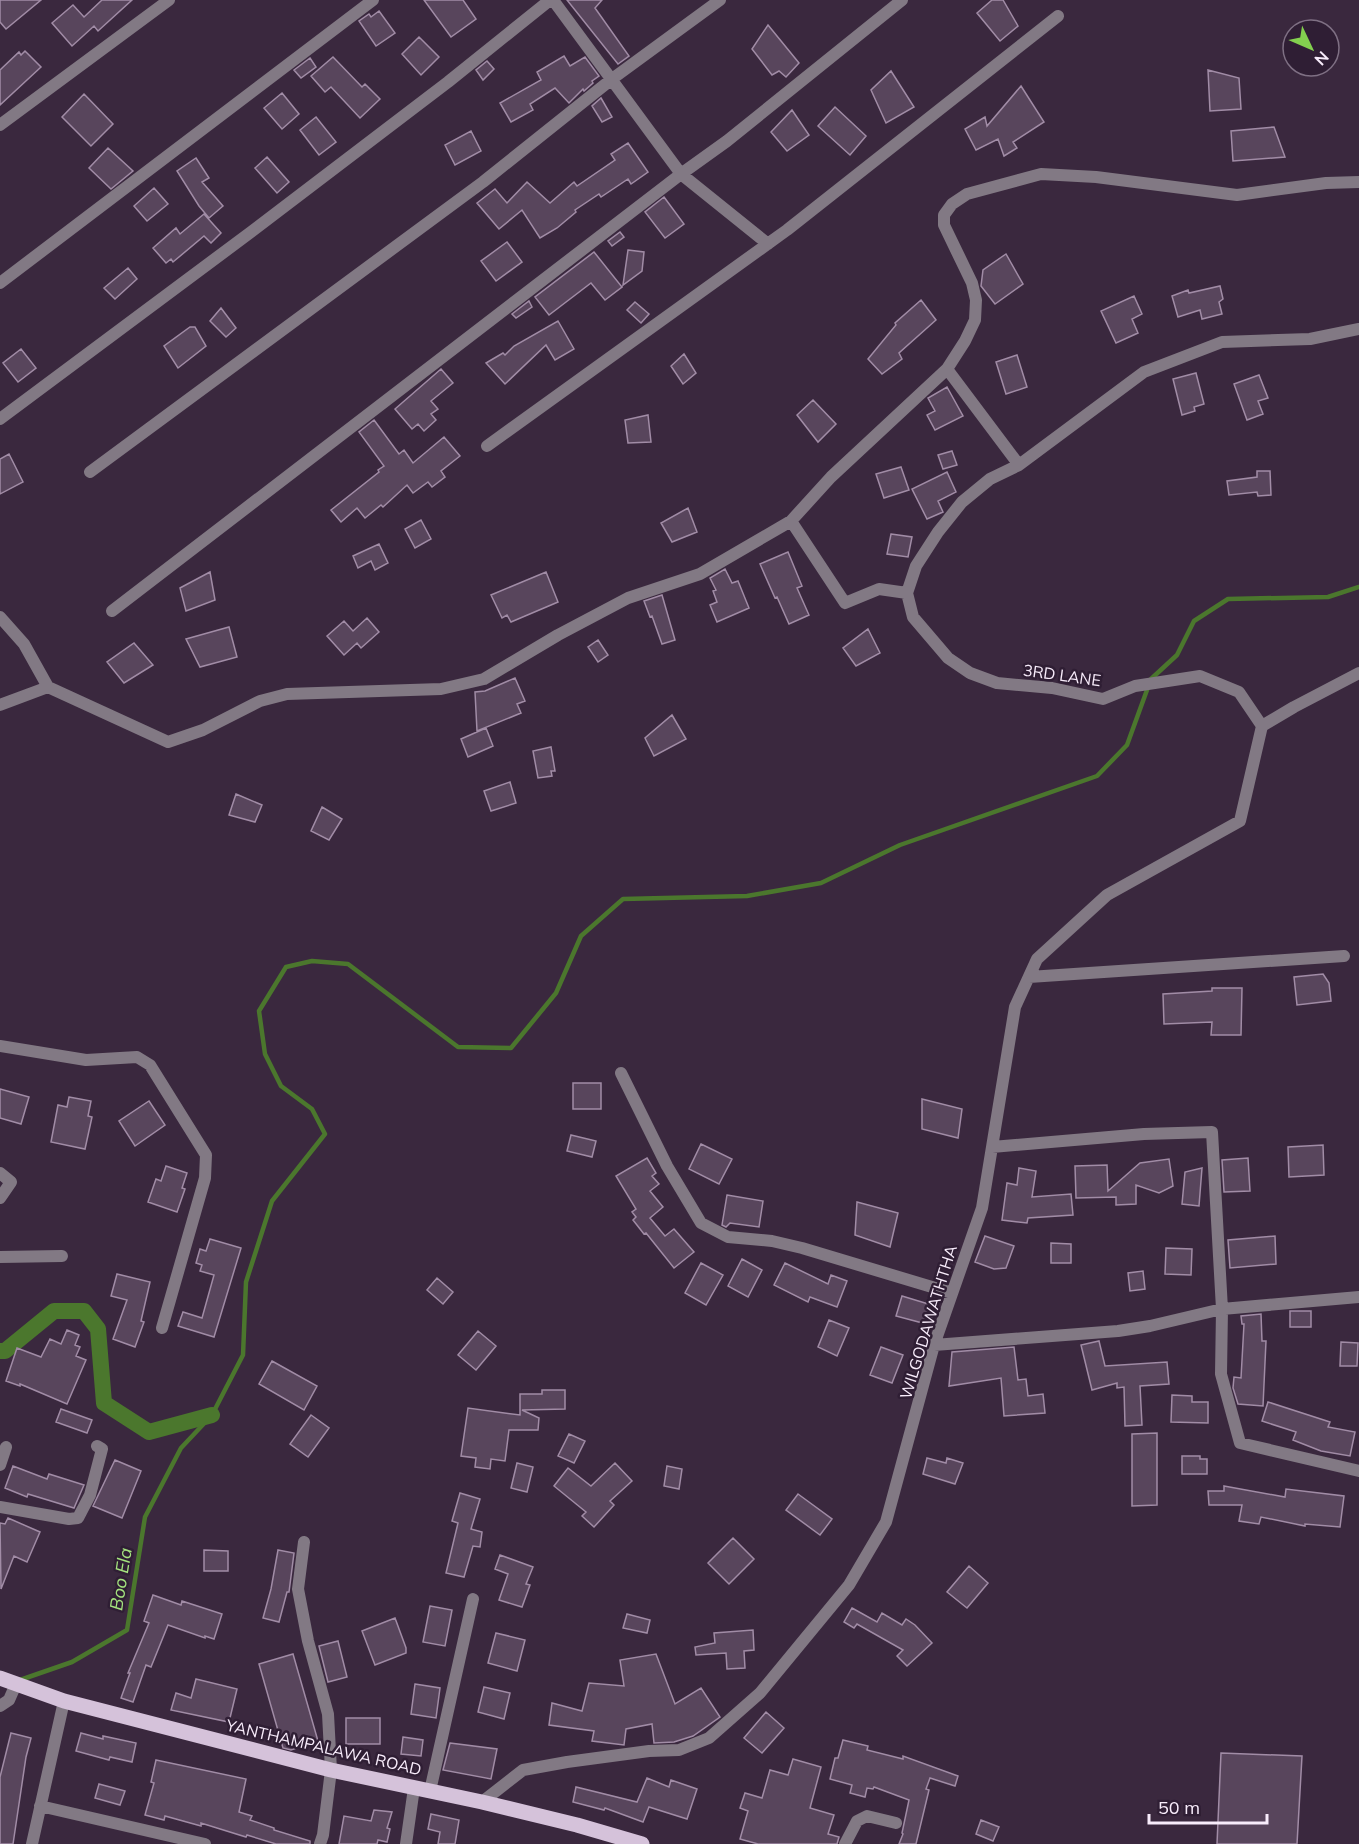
<svg xmlns="http://www.w3.org/2000/svg" width="1359" height="1844" viewBox="0 0 1359 1844" font-family="Mulish,sans-serif">
<rect width="100%" height="100%" fill="#3a283e"/>
<g fill="none" stroke-linecap="round" stroke-linejoin="round">
<path stroke="#4b772d" stroke-width="4.5" d="M20 1680 72 1662 127 1630 145 1517 181 1448 212 1415 243 1355 246 1282 272 1201 325 1134 312 1109 281 1086 265 1054 259 1011 286 967 312 961 348 964 458 1047 511 1048 556 993 581 936 623 899 747 896 821 883 900 845 1097 776 1127 745 1151 679 1177 655 1194 621 1228 599 1328 597 1359 587"/>
<path stroke="#4b772d" stroke-width="16" d="M0 1351H5L54 1311H84L98 1329 104 1403 149 1432 212 1415"/>
</g>
<path fill="#58455c" stroke="#a18ca6" stroke-width="1.5" d="M0 0H41L6 29 0 22Z
M102 0H132L98 31 94 26 72 46 52 23 73 5 84 17Z
M424 0H463L476 19 451 37Z
M567 0H602L595 8 629 56 618 64Z
M992 0H1003L1018 26 1000 41 977 13Z
M379 11 395 33 376 46 359 21 369 14 371 17Z
M768 25 799 63 786 77 779 71 772 75 752 49Z
M419 37 439 57 421 75 402 54Z
M25 51 41 67 0 105V70L19 52 21 55Z
M564 56 570 66 585 57 599 76 592 81 593 83 584 91 583 89 569 103 555 88 530 104 533 110 511 122 500 103 541 80 537 72Z
M333 57 362 87 365 84 380 99 360 118 331 87 325 92 311 76Z
M310 58 316 67 301 78 294 70Z
M487 61 494 69 483 80 476 70Z
M1208 70 1239 78 1241 109 1210 111Z
M891 71 914 107 886 123 871 90Z
M1021 86 1044 122 1013 142 1017 148 1004 156 998 139 976 150 965 129 985 117 987 126Z
M282 93 299 114 282 129 264 108Z
M84 94 113 124 91 146 62 117Z
M601 98 612 117 602 122 592 106Z
M835 107 866 136 850 155 818 126Z
M792 110 809 135 787 151 771 132Z
M316 117 336 142 319 155 300 130Z
M1274 127 1285 157 1233 161 1231 131Z
M471 131 481 151 455 165 445 145Z
M628 143 648 172 631 184 628 179 601 197 599 194 575 210 576 212 557 228 540 238 522 210 499 229 477 203 495 189 507 203 527 182 550 203 574 182 577 186 615 160 611 154Z
M108 148 133 171 111 189 89 168Z
M267 157 289 182 277 193 255 168Z
M196 158 209 178 202 182 223 206 209 218 199 206 177 171Z
M154 188 168 204 147 221 134 206Z
M664 197 684 224 665 238 645 212Z
M204 214 221 233 211 243 204 236 173 262 171 259 166 263 153 248 176 228 180 234Z
M620 232 624 237 612 246 608 241Z
M507 242 522 262 496 281 481 261Z
M628 250 644 252 642 271 623 285Z
M594 252 622 287 605 300 591 283 549 315 535 297Z
M1006 254 1023 284 995 304 981 286 983 270Z
M128 268 137 279 115 299 104 288Z
M1220 286 1223 299 1219 302 1222 314 1202 319 1200 310 1178 317 1172 296 1188 290 1189 293Z
M1134 296 1142 314 1132 319 1138 333 1116 343 1101 311Z
M921 300 936 320 899 353 902 359 882 374 868 359 896 325 895 323Z
M529 301 532 307 516 318 512 314Z
M635 302 649 314 641 323 627 310Z
M221 308 236 328 226 337 210 321Z
M558 321 574 349 555 360 546 345 505 384 486 363 503 353 505 355 514 346Z
M190 327H195L206 346 178 368 164 346Z
M21 349 36 368 18 382 3 363Z
M684 354 696 373 683 384 671 366Z
M1017 355 1027 387 1006 394 996 362Z
M441 369 453 383 431 401 438 409 431 414 436 420 424 431 418 424 412 429 395 409Z
M1196 373 1204 404 1194 407 1195 411 1182 415 1173 379Z
M1259 375 1268 398 1258 401 1263 414 1247 420 1234 384Z
M947 387 963 416 935 430 927 415 935 411 928 398Z
M813 400 836 424 818 442 797 415Z
M648 415 651 442 628 443 625 420Z
M374 420 399 454 404 450 413 463 444 437 460 456 441 471 445 477 432 487 428 482 413 493 407 485 383 507 381 505 365 518 357 508 341 522 331 510 379 472 378 470 384 466 359 432Z
M952 451 957 465 943 469 938 455Z
M9 454 23 482 0 494V459Z
M901 467 909 490 884 498 876 474Z
M1257 471H1270L1271 495 1258 496 1257 492 1229 495 1227 481 1257 477Z
M947 472 956 492 938 501 943 512 927 519 912 489Z
M688 508 697 532 672 542 661 523Z
M421 520 431 539 415 548 405 529Z
M891 534 912 537 908 557 887 554Z
M379 544 388 563 375 570 371 561 358 568 353 556Z
M788 552 802 586 797 588 809 615 789 624 777 597 775 598 760 564Z
M725 569 732 583 738 581 749 608 717 622 710 605 717 602 713 591 716 590 710 578Z
M210 572 215 600 186 611 180 588Z
M546 572 558 602 511 622 507 615 502 618 491 595Z
M662 595 675 640 662 644 652 616 650 617 644 601Z
M367 618 379 632 361 648 357 643 344 655 327 636 344 621 353 631Z
M229 627 237 657 200 667 186 639Z
M868 629 880 653 856 666 843 648Z
M598 640 608 655 598 662 588 647Z
M134 643 153 665 124 683 107 662Z
M515 678 525 701 517 704 521 713 477 731 475 692 485 691Z
M672 715 686 739 654 756 645 738Z
M486 728 493 746 468 757 461 739Z
M551 747 555 771H551L552 776 538 778 533 751Z
M510 782 516 803 491 811 484 791Z
M236 794 262 805 255 822 229 815Z
M322 807 342 819 329 840 311 831Z
M1323 974 1329 983 1331 1001 1297 1005 1294 977Z
M1212 988H1242L1241 1035H1211L1212 1022 1164 1024 1163 994 1212 991Z
M573 1083H601V1109H573Z
M0 1089 29 1097 21 1124 0 1118Z
M69 1097 91 1101 88 1116 92 1117 85 1149 51 1142 58 1105 67 1107Z
M922 1099 962 1109 958 1138 922 1129Z
M149 1101 165 1125 135 1146 119 1121Z
M571 1135 596 1141 592 1157 567 1151Z
M701 1144 732 1159 719 1184 689 1169Z
M1323 1145 1324 1175 1289 1177 1288 1147Z
M647 1158 656 1173 652 1176 659 1184 650 1191 663 1207 650 1218 665 1236 674 1229 694 1252 674 1268 646 1233 644 1234 633 1220 636 1217 632 1212 636 1209 616 1176Z
M1248 1158 1250 1191 1224 1192 1222 1160Z
M1169 1159 1173 1186 1159 1193 1136 1185V1204L1116 1205V1197L1076 1198 1075 1166 1107 1165 1108 1191 1140 1163Z
M166 1166 187 1173 182 1188 185 1189 177 1212 148 1202 156 1179 161 1181Z
M1019 1168 1036 1171 1032 1197 1071 1194 1073 1215 1028 1218 1027 1223 1002 1220 1007 1183 1017 1185Z
M1202 1168 1199 1206 1182 1204 1185 1172Z
M727 1195 763 1201 759 1227 730 1223 726 1227 722 1225Z
M857 1202 898 1213 890 1247 855 1235Z
M985 1236 1014 1246 1006 1268 994 1269 975 1262Z
M1275 1236 1276 1264 1230 1268 1228 1240Z
M210 1239 241 1248 214 1337 178 1326 183 1312 202 1318 214 1275 200 1271 202 1265 196 1263 200 1249 206 1251Z
M1051 1243 1071 1244V1263H1051Z
M1166 1248 1192 1249 1191 1275 1165 1274Z
M742 1259 762 1270 748 1297 728 1286Z
M701 1263 723 1275 706 1305 685 1293Z
M785 1263 828 1284 831 1275 847 1281 837 1307 810 1297 808 1302 774 1285Z
M1143 1271 1145 1289 1130 1291 1128 1273Z
M117 1274 150 1282 141 1321 144 1322 135 1347 113 1339 127 1300 111 1296Z
M437 1278 453 1292 443 1304 427 1290Z
M902 1296 935 1306 930 1325 896 1316Z
M1290 1311H1311V1327H1290Z
M1261 1314 1262 1341H1266L1263 1406 1238 1404 1233 1388 1234 1377 1241 1378 1244 1324H1242L1241 1316Z
M829 1320 849 1328 837 1356 818 1347Z
M67 1330 79 1335 75 1345 80 1347 76 1356 86 1360 67 1404 20 1384V1386L6 1381 17 1348 41 1357 50 1339 61 1344Z
M478 1331 496 1346 476 1370 458 1355Z
M1099 1341 1105 1366 1167 1362 1169 1384 1140 1386 1142 1425 1125 1426 1124 1387 1117 1388V1383L1092 1390 1081 1345Z
M1341 1342 1358 1343 1357 1366H1340Z
M881 1347 903 1355 892 1383 870 1375Z
M1014 1347 1018 1380 1026 1379 1028 1396 1043 1394 1045 1413 1004 1416 1001 1378 949 1386 952 1352Z
M272 1361 317 1386 304 1410 259 1384Z
M542 1390H565V1409L522 1410 539 1418 538 1430H509L505 1461 491 1459 490 1469 475 1467 476 1458 461 1456 468 1408 520 1415V1394H542Z
M1172 1395 1192 1396V1402H1208V1423L1171 1422Z
M1268 1402 1330 1422 1328 1427 1355 1432 1350 1456 1321 1451 1293 1440 1296 1432 1262 1421Z
M61 1409 92 1420 87 1433 56 1422Z
M311 1415 329 1428 308 1457 290 1444Z
M1157 1433V1505L1132 1506V1434Z
M569 1434 585 1441 574 1463 558 1456Z
M1182 1456H1200V1459H1207V1474H1182Z
M927 1458 946 1463 947 1458 963 1463 955 1484 923 1474Z
M115 1460 141 1471 122 1518 93 1506Z
M517 1463 533 1467 527 1492 511 1488Z
M615 1463 632 1481 610 1501 614 1505 594 1527 582 1516 586 1512 554 1486 568 1468 591 1486Z
M13 1466 47 1479 49 1474 84 1485 74 1508 28 1494 27 1497 5 1488Z
M667 1466 682 1469 679 1489 664 1486Z
M1224 1486 1285 1497 1286 1489 1344 1496 1340 1527 1305 1524V1526L1261 1517 1259 1524 1239 1521 1242 1505H1209L1208 1491H1224Z
M460 1493 480 1499 471 1529 482 1532 480 1547 473 1546 464 1577 446 1573 458 1523 452 1521Z
M798 1494 832 1519 820 1535 786 1510Z
M8 1518 40 1532 27 1562 14 1556 1 1589 0 1523 5 1524Z
M733 1538 754 1559 729 1584 708 1563Z
M204 1550 228 1551V1571H204Z
M278 1550 294 1553 289 1592H287L279 1622 263 1618 271 1589Z
M500 1555 533 1567 526 1584 530 1585 522 1607 499 1600 508 1574 495 1569Z
M969 1566 988 1583 967 1608 947 1592Z
M153 1595 181 1605 182 1601 222 1614 214 1639 205 1636V1638L168 1625 151 1667 146 1665 133 1702 121 1698 130 1673H128L149 1623 144 1621Z
M430 1606 452 1610 445 1646 423 1642Z
M852 1608 877 1622 882 1613 902 1625 906 1619 915 1625 932 1643 907 1666 897 1656 903 1650 857 1624 854 1628 844 1622Z
M627 1614 650 1620 647 1633 623 1628Z
M395 1618 406 1648V1653L375 1665 362 1631Z
M753 1630 754 1650 744 1651 745 1668 727 1669 726 1653 696 1655 695 1647 715 1643 714 1633Z
M496 1633 525 1640 517 1671 488 1663Z
M338 1641 347 1677 328 1682 319 1646Z
M293 1654 318 1741 291 1750 283 1748 259 1664Z
M656 1654 675 1704 701 1688 720 1717 693 1736 674 1742 654 1743 652 1724 626 1729 624 1745 592 1741 594 1731 549 1725 552 1703 582 1711 589 1683 624 1686 620 1660Z
M196 1679 237 1689 229 1722 171 1710 176 1693 191 1698Z
M415 1684 440 1688 436 1718 411 1714Z
M484 1687 510 1693 504 1719 478 1712Z
M766 1712 784 1728 762 1753 744 1738Z
M346 1718H380V1744H346Z
M11 1733 31 1738 26 1757 13 1844H0V1777Z
M81 1733 103 1739V1736L136 1743 132 1762 110 1757 109 1760 76 1751Z
M403 1737 423 1740 421 1756 401 1754Z
M843 1740 868 1746 867 1750 903 1759V1756L958 1776 955 1786 930 1778 926 1789 929 1790 916 1844H899L903 1834 902 1833 909 1800 874 1787 873 1789 867 1788 865 1797 850 1793 852 1785 830 1779 835 1758H838Z
M450 1743 497 1749 491 1779 443 1770Z
M1221 1753 1302 1756 1297 1844H1217Z
M793 1759 821 1767 810 1808 834 1815 828 1834 839 1837 837 1844H758L740 1839 748 1811 740 1808 745 1793 762 1798 770 1770 788 1775Z
M156 1760 246 1779 239 1812 252 1816 250 1820 274 1828V1830L310 1841V1844H276L247 1835 246 1837 201 1823V1826L165 1816 164 1820 145 1815 154 1783 151 1782Z
M647 1778 669 1787 671 1780 697 1789 687 1819 649 1807 643 1822 605 1808 604 1810 573 1802 576 1787 637 1802Z
M99 1784 125 1791 120 1805 95 1798Z
M374 1810 392 1812 387 1828 390 1829 387 1842 378 1840 377 1844H339L344 1816 371 1821Z
M431 1814 459 1820 455 1844H438L440 1832 428 1829Z
M981 1820 999 1827 993 1841 976 1834Z"/>
<g fill="none" stroke-linecap="round" stroke-linejoin="round">
<path stroke="#827984" stroke-width="12" d="M553 0 681 174 768 244
M0 125 169 0
M0 283 373 0
M947 369 1019 465
M0 419 251 232 448 82 550 0
M487 446 787 230 1058 16
M90 472 483 182 612 79 720 0
M791 521 845 603 879 589 907 593
M112 611 681 174 727 141 902 0
M0 617 24 644 48 687 168 742 203 730 260 701 287 694 441 689 484 679 558 635 628 598 700 574 791 521 831 477 947 369 965 341 975 320 976 300 972 283 944 225V215L952 204 967 194 1041 174 1096 177 1237 195 1326 183 1359 182
M0 705 48 687
M1262 726 1239 692 1200 676 1135 686 1103 699 1052 688 997 683 970 673 948 658 913 617 907 593 916 566 938 532 962 502 990 479 1019 465 1144 372 1222 342 1310 339 1359 329
M1262 726 1294 707 1359 673
M1029 977 1344 956
M0 1046 86 1060 137 1057 150 1065 206 1155 205 1178 162 1328
M621 1073 667 1166 701 1223 728 1237 772 1241 802 1248 952 1293
M992 1147 1144 1134 1212 1132 1222 1309 1221 1374 1240 1443 1359 1471
M0 1173 11 1182 0 1198
M0 1257 62 1256
M934 1345 1118 1331 1150 1326 1222 1309 1359 1297
M0 1465 6 1447
M0 1507 69 1519 78 1518 90 1495 102 1449 97 1446
M304 1542 298 1589 308 1641 328 1714 331 1770 323 1835 320 1844
M0 1706 9 1700 16 1684
M430 1791 473 1599
M482 1802 523 1770 567 1762 649 1751 679 1750 709 1738 760 1693 849 1585 886 1522 934 1345 982 1208 1015 1007 1037 959 1107 895 1240 821 1262 726
M40 1806 205 1844
M32 1844 64 1701
M406 1844 414 1788
M845 1844 857 1821 867 1816 896 1823"/>
<path stroke="#d5c2da" stroke-width="15" d="M0 1678 64 1701 331 1770 482 1802 577 1825 642 1844"/>
</g>
<g text-anchor="middle" stroke-width="5" stroke-linejoin="round" paint-order="stroke">
<g font-size="16" fill="#f8ecfb" stroke="#2f1e34">
<text transform="translate(1062 675) rotate(8)" y="6">3RD LANE</text>
<text transform="translate(928 1322) rotate(-73)" y="6">WILGODAWATHTHA</text>
<text transform="translate(324 1747) rotate(13)" y="6">YANTHAMPALAWA ROAD</text>
</g>
<g font-size="18" font-style="italic" fill="#a5e47f" stroke="#2f1e34">
<text transform="translate(121 1579) rotate(-81)" y="6">Boo Ela</text>
</g>
</g>
<g transform="translate(1311 48) rotate(134)"><circle r="28" fill="#2f1e34" stroke="#7f7084" stroke-width="1.5"/>
<path d="M0-4.5L10 22L0 15L-10 22Z" fill="#83d04f"/>
<text y="-9" font-size="16" font-weight="bold" text-anchor="middle" fill="#f8ecfb">N</text>
</g>
<path d="M1149 1814v9h118v-9" fill="none" stroke="#f8ecfb" stroke-width="3"/>
<text x="1158" y="1814" font-size="18" fill="#f8ecfb" stroke="#2f1e34" stroke-width="4.5" paint-order="stroke">50 m</text>
</svg>
